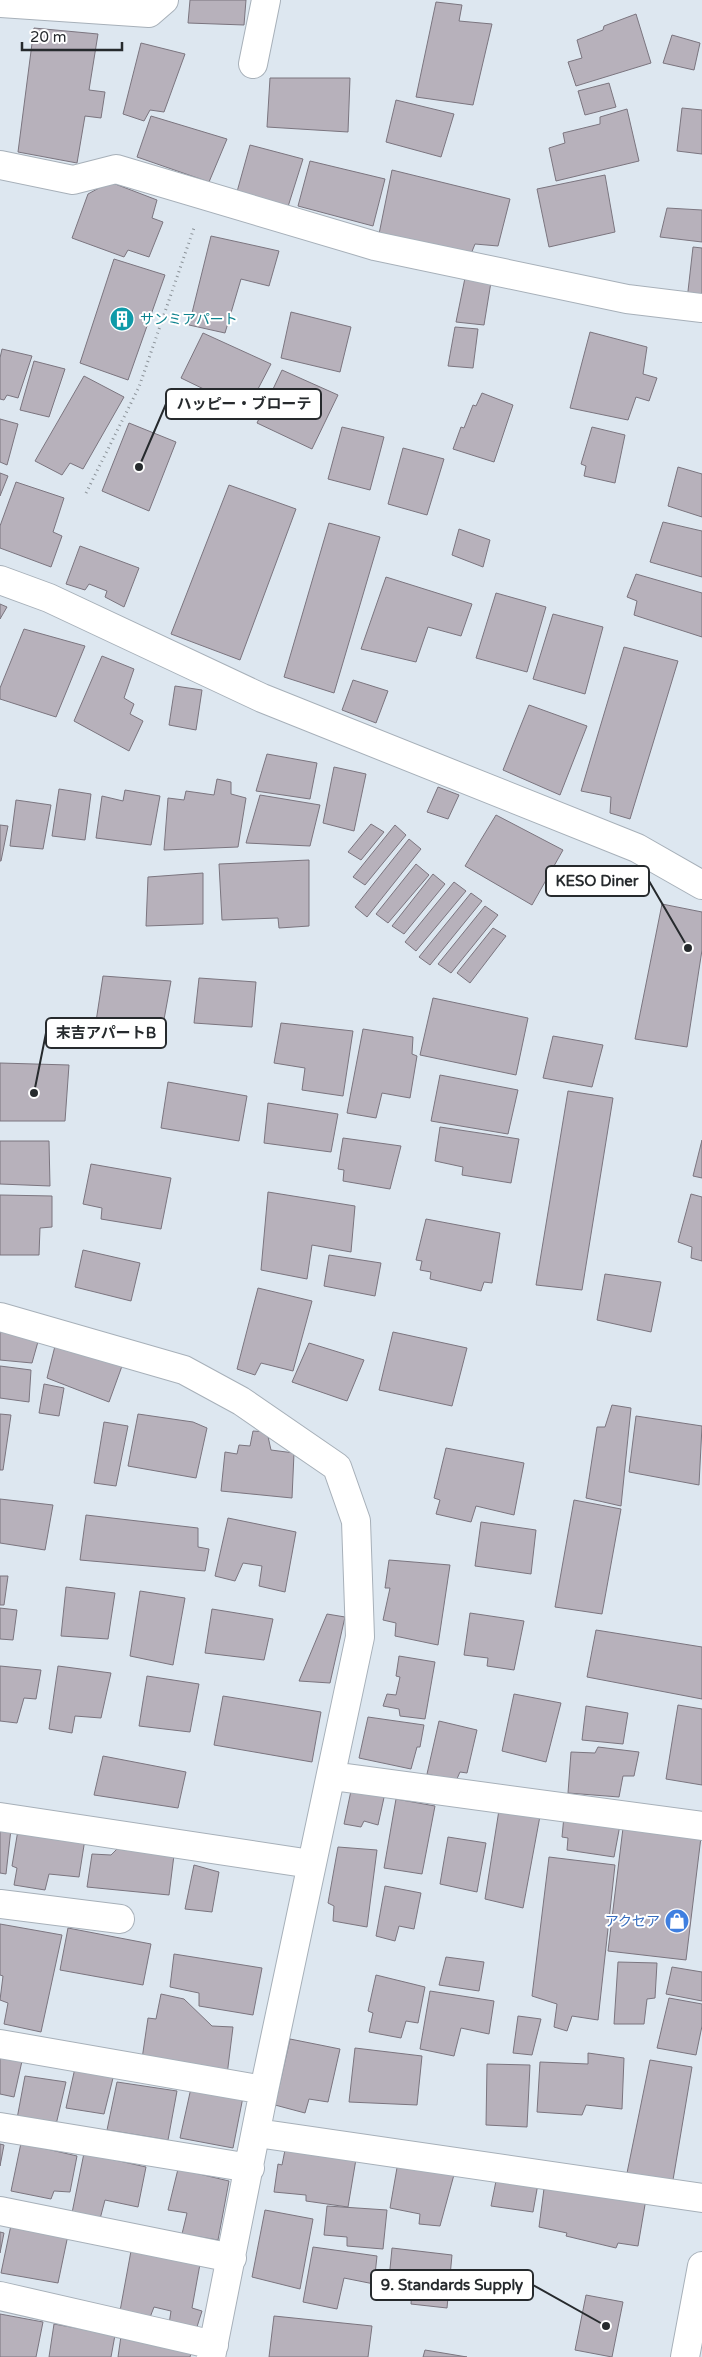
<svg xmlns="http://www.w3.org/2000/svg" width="702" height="2357" viewBox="0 0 702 2357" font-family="'Varela Round','Noto Sans JP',sans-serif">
<rect width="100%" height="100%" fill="#dde7f0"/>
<path fill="#b7b1bb" stroke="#7b757f" d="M190 0H246L244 25 188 23Z
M436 2 462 5 459 21 492 24 473 105 416 97Z
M636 14 651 63 576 86 568 62 582 58 577 40 603 30 604 26Z
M34 28 98 34 89 90 105 92 101 118 85 116 77 163 18 152Z
M672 35 700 43 694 70 663 63Z
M141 43 185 54 164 112 150 110 144 121 123 114Z
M270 78H350L348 132 267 127Z
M609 83 616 107 585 115 578 91Z
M396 100 454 114 441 157 386 142Z
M682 108 702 110V154L677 151Z
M627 109 639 161 556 181 549 148 565 143 563 133 600 124V117Z
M151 116 227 139 209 182 137 157Z
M250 145 303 159 286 213 235 199Z
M310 161 385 179 373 226 298 206Z
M392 170 510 199 498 246 475 244 471 254 378 239Z
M605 175 615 232 549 247 537 189Z
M110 182 157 200 152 218 163 222 149 257 128 250 124 257 72 238 88 194Z
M667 208 702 210V242L660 237Z
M211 236 279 251 269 286 241 279 225 333 189 325Z
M693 247 702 248V301L687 300Z
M114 259 165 275 128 380 80 363Z
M465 278 491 282 484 325 456 322Z
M291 312 351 327 340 372 281 358Z
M455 327 478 329 473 368 448 366Z
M590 332 647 347 643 374 657 378 649 401 636 397 628 420 570 408Z
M203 333 271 364 247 410 181 378Z
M2 349 32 356 18 398 7 395 4 400 0 399V358Z
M34 361 65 369 49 417 20 410Z
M282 370 338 395 312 449 257 423Z
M84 376 124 397 83 469 70 463 62 475 35 461Z
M482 393 513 405 494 462 453 449 461 427 464 428 473 405 476 406Z
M0 419 18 424 7 465 0 462Z
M129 423 176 442 149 511 102 491Z
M342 427 384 437 370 490 328 479Z
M592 427 625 435 615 483 584 476 586 466 581 464Z
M403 448 444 459 427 515 388 504Z
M678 467 702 474V517L668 506Z
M0 473 8 476 0 496Z
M16 482 64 498 53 532 62 536 51 567 0 548V526Z
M229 485 296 509 240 660 171 634Z
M663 522 702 531V577L650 562Z
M329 523 380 537 334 693 284 677Z
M459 529 490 540 483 567 452 555Z
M80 546 139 568 124 607 105 597 107 591 89 584 85 590 66 584Z
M636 574 702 593V637L634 615 637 601 627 597Z
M386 577 472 604 461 636 428 627 416 662 361 649Z
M496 593 546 607 527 672 476 658Z
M0 604 7 607 0 619Z
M553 614 603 627 585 694 533 679Z
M24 629 85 646 56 717 0 699V688Z
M624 647 678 661 630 819 610 813 611 797 581 791Z
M102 656 134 669 124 698 134 704 130 714 143 721 129 751 74 721Z
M353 680 388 691 376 723 342 710Z
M175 686 202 690 196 730 169 725Z
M529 705 587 726 560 795 503 770Z
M267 754 317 763 310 799 256 791Z
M334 767 366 774 354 831 323 823Z
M217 779 231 782V794L246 798 238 847 164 850 168 798 184 800 186 791 214 795Z
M438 787 459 795 448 819 427 812Z
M59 789 91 794 85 840 52 836Z
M125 790 160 796 151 845 96 838 102 796 123 801Z
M260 795 320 805 310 846 246 843Z
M16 800 51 805 43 849 10 846Z
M496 815 563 850 532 905 465 866Z
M371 824 384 832 361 860 348 852Z
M0 825 8 826 1 861H0Z
M395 825 406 835 365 885 353 877Z
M409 839 421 849 367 917 355 907Z
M309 860V926L279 928 278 918 222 920 219 864Z
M416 864 429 875 388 923 376 914Z
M203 873V924L146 926 148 877Z
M433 874 445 884 404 934 392 926Z
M454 882 466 891 416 951 405 942Z
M471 893 482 901 430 965 419 957Z
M662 904 702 912V950L687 1047 635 1039Z
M485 906 498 915 451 973 438 964Z
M493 928 506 936 470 983 457 973Z
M103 976 171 981 161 1036 95 1028Z
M199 978 256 982 252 1027 194 1023Z
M433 998 528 1018 516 1075 420 1055Z
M281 1023 353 1031 343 1096 302 1090 305 1068 274 1063Z
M363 1029 413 1037 412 1054 417 1056 410 1098 382 1093 376 1118 347 1113Z
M553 1036 603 1045 592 1087 543 1078Z
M0 1063 69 1065 65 1121H0Z
M440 1075 518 1090 508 1134 431 1121Z
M168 1082 247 1096 239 1141 161 1128Z
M568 1091 613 1098 582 1290 536 1285Z
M268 1103 338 1114 331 1152 264 1143Z
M440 1127 519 1139 511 1183 462 1175 463 1167 435 1161Z
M343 1138 401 1146 390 1189 343 1181 344 1170 338 1169Z
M702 1140V1178L693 1176Z
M0 1141H49L50 1186 0 1184Z
M91 1164 171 1178 161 1229 101 1219 102 1208 83 1204Z
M268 1192 355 1206 351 1252 312 1245 307 1279 261 1270Z
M691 1194 702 1197V1261L691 1258 692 1247 678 1242Z
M0 1195 52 1196V1227L40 1228 39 1255H0Z
M426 1219 500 1233 492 1283 484 1282 481 1291 430 1279 431 1272 420 1270 422 1261 416 1260Z
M83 1250 140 1263 131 1301 75 1287Z
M329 1255 381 1263 375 1296 324 1286Z
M605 1274 661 1282 651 1332 597 1320Z
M258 1288 312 1301 293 1371 261 1363 255 1375 237 1369Z
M0 1325 39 1338 32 1363 0 1360Z
M393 1332 467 1348 452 1406 379 1390Z
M56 1342 122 1366 109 1402 47 1378Z
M309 1343 364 1360 347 1401 292 1382Z
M0 1366 31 1370 29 1402 0 1398Z
M44 1384 64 1388 59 1416 39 1413Z
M612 1405 631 1408 621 1506 586 1498 597 1427H605Z
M0 1414 11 1415 3 1470H0Z
M138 1414 193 1422 207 1428 196 1478 128 1466Z
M636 1416 702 1426 699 1485 629 1472Z
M104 1422 128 1426 116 1486 94 1483Z
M253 1431 267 1432 271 1450 294 1453 292 1498 221 1491 225 1452 237 1454 239 1445 250 1446Z
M446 1448 524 1463 514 1515 476 1506 471 1522 436 1514 440 1500 434 1498Z
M0 1499 53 1505 45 1550 0 1543Z
M574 1500 621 1509 602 1614 555 1607Z
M86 1515 198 1528V1547L209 1549 205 1571 80 1560Z
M228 1518 296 1532 285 1592 259 1586 262 1566 243 1563 235 1581 215 1576Z
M481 1522 536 1530 531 1574 475 1566Z
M389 1560 450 1565 438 1645 395 1636 396 1623 383 1620 390 1588H385Z
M0 1576H8L4 1605H0Z
M66 1587 115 1593 108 1639 61 1636Z
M140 1591 185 1598 173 1665 130 1656Z
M0 1608 17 1610 13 1640 0 1639Z
M212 1609 273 1619 264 1660 205 1653Z
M470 1613 524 1621 514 1670 487 1666 488 1658 464 1655Z
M327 1614 345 1617 330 1683 299 1681Z
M596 1630 702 1647V1699L587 1677Z
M399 1656 435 1662 425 1719 400 1716 399 1709 383 1706 387 1694 396 1695 400 1677 396 1676Z
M0 1666 41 1670 36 1699 24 1698 17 1723 0 1721Z
M58 1666 111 1673 101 1718 75 1716 72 1733 49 1729Z
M147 1676 199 1684 190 1732 139 1726Z
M514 1694 561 1703 546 1762 502 1751Z
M223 1696 321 1712 312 1762 214 1745Z
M678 1705 702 1709V1785L666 1779Z
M586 1706 628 1713 623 1744 582 1740Z
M368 1717 424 1725 420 1747H417L411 1769 359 1758Z
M439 1721 477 1730 467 1773 460 1772 456 1781 427 1774Z
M598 1747 639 1752 634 1776H623L619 1797 568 1793 571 1752 595 1753Z
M103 1756 186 1772 178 1808 94 1795Z
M352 1786 385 1793 378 1825 364 1821 361 1827 344 1824Z
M396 1799 435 1806 422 1874 384 1868Z
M499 1810 540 1816 523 1908 485 1899Z
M564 1816 620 1825 614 1857 567 1850 568 1838 562 1837Z
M0 1828 11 1829 6 1874 0 1873Z
M623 1828 701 1837 686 1960 608 1951Z
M18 1830 85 1839 79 1877 49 1874 45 1890 14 1885 17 1868 12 1866Z
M448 1837 486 1843 477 1892 440 1884Z
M338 1847 377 1850 367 1927 333 1921 334 1906 328 1903Z
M117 1849 174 1855 169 1895 87 1887 92 1854 111 1855Z
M549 1857 615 1865 598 2020 572 2016 567 2031 554 2027 557 2004 532 1996Z
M194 1865 219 1872 212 1912 185 1909Z
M385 1886 421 1893 414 1929 399 1926 395 1941 376 1936Z
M0 1924 62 1935 41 2032 4 2024 8 2003 0 2000 3 1976 0 1975Z
M68 1928 151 1944 143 1985 60 1970Z
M174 1954 262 1968 253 2015 199 2006V1993L170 1987Z
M446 1957 484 1962 479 1991 439 1985Z
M618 1962 657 1963 655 1998 647 1999 644 2024H614Z
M672 1967 702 1972V2001L666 1994Z
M376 1975 425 1987 418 2023 406 2021 401 2038 369 2032 373 2013 368 2011Z
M430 1991 494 2001 489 2034 461 2028 454 2056 420 2049Z
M161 1994 184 1999 212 2026 233 2027 227 2075 142 2059 148 2018 156 2019Z
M669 1998 702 2004V2026L696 2055 657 2048Z
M518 2016 541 2019 532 2055 513 2053Z
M290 2039 340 2049 328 2102 309 2099 305 2113 275 2105Z
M355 2048 422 2056 417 2105 349 2102Z
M588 2053 624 2058 622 2109 586 2105 582 2115 537 2112 540 2062 588 2064Z
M0 2058 22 2061 14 2097 0 2094Z
M650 2060 692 2067 673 2180 627 2173Z
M487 2064 530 2065 527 2127 486 2125Z
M75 2068 113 2078 104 2114 66 2108Z
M25 2076 66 2082 55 2129 16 2124Z
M117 2082 177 2091 168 2140 107 2130Z
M191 2088 243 2097 233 2148 180 2138Z
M21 2143 77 2156 70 2192 54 2191 51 2199 11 2191Z
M0 2144 4 2145 0 2166Z
M285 2150 356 2159 348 2207 306 2201V2195L274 2192 278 2164 282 2165Z
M84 2153 146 2167 138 2207 105 2200 100 2219 72 2213Z
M398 2162 455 2171 440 2226 419 2224 420 2214 390 2208Z
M178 2169 229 2181 218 2240 182 2234 187 2213 168 2210Z
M498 2171 539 2178 533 2212 491 2206Z
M545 2181 647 2193 638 2246 618 2243 616 2248 566 2236 567 2233 539 2227Z
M327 2206 387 2210 383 2249 347 2246V2237L324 2235Z
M265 2210 313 2219 300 2289 252 2277Z
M11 2225 68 2235 58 2283 1 2273Z
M0 2232 4 2233 0 2253Z
M313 2247 377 2256 374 2284 344 2278 337 2309 303 2302Z
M392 2248 452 2255 447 2308 411 2304 412 2284 389 2279Z
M131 2251 200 2264 192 2308 202 2311 196 2330 169 2324 171 2311 154 2307 149 2320 120 2311Z
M586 2295 623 2302 612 2357 575 2350Z
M0 2314 43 2322 36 2357H0Z
M274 2316 372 2326 368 2357H269Z
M54 2324 115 2335 111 2357H49Z
M121 2336 192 2350 190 2357H118Z
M425 2350 467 2357H423Z"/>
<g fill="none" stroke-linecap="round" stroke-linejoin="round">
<defs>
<path id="minor" d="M0 3 149 13 164 0
M253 64 266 0
M0 165 73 180 116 169 375 246 627 299 702 308
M0 580 49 598 262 698 637 848 702 885
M0 1317 184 1370 241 1401 337 1467 356 1521 360 1637 264 2090 211 2357
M332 1776 702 1826
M0 1817 311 1864
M0 1904 120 1919
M0 2044 264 2090
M0 2127 250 2168
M257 2133 702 2198
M0 2211 232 2258
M0 2296 214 2345"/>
<path id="highway" d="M685 2357 702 2266"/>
</defs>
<use href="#minor" stroke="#a7b0b9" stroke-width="30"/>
<use href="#highway" stroke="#a7b0b9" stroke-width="30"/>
<path stroke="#8b9298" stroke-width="3" stroke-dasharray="1 4" stroke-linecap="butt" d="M86 493 139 387 195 225"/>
<use href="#minor" stroke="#fff" stroke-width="28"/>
<use href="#highway" stroke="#fff" stroke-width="28"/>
</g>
<defs>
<symbol id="building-disc" viewBox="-11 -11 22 22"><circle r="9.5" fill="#0f9aa8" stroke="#fff"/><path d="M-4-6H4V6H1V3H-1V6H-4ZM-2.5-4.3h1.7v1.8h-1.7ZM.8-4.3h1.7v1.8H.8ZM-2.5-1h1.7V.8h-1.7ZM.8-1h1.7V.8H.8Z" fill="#fff"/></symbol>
<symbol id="shop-disc" viewBox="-11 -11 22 22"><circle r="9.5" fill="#3f7fe0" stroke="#fff"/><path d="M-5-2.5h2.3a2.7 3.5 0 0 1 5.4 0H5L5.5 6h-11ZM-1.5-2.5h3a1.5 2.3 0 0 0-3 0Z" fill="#fff"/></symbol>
</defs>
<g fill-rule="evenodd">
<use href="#building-disc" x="108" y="305" width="28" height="28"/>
<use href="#shop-disc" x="663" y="1907" width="28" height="28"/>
</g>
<g text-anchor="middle" stroke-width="4" stroke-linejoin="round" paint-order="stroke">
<g font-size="14" fill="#0d838f" stroke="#fff" text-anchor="start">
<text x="140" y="324">サンミアパート</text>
</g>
<g font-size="14" fill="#366cbe" stroke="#fff" text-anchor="end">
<text x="660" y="1926">アクセア</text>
</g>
</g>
<path fill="none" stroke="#262a2d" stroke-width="2" d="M139 467L166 404M688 948L649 881M34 1093L46 1033M606 2326L533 2285"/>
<g fill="#262a2d" stroke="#fff" stroke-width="2">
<circle cx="139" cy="467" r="5"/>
<circle cx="688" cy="948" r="5"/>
<circle cx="34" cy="1093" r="5"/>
<circle cx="606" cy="2326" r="5"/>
</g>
<g fill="#fff" stroke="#262a2d" stroke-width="2">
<rect x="166" y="389" width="155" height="30" rx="5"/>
<rect x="546" y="866" width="103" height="30" rx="5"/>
<rect x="46" y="1018" width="120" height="30" rx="5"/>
<rect x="371" y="2270" width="162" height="30" rx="5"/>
</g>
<g font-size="15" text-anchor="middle" font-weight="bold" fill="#262a2d">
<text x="244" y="409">ハッピー・ブローテ</text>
<text x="597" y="886">KESO Diner</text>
<text x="106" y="1038">末吉アパートB</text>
<text x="452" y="2290">9. Standards Supply</text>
</g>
<path d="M22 42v8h100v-8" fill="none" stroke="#262a2d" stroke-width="2.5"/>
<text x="30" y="42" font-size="15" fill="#262a2d" stroke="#ffffff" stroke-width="4" paint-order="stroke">20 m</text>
</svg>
